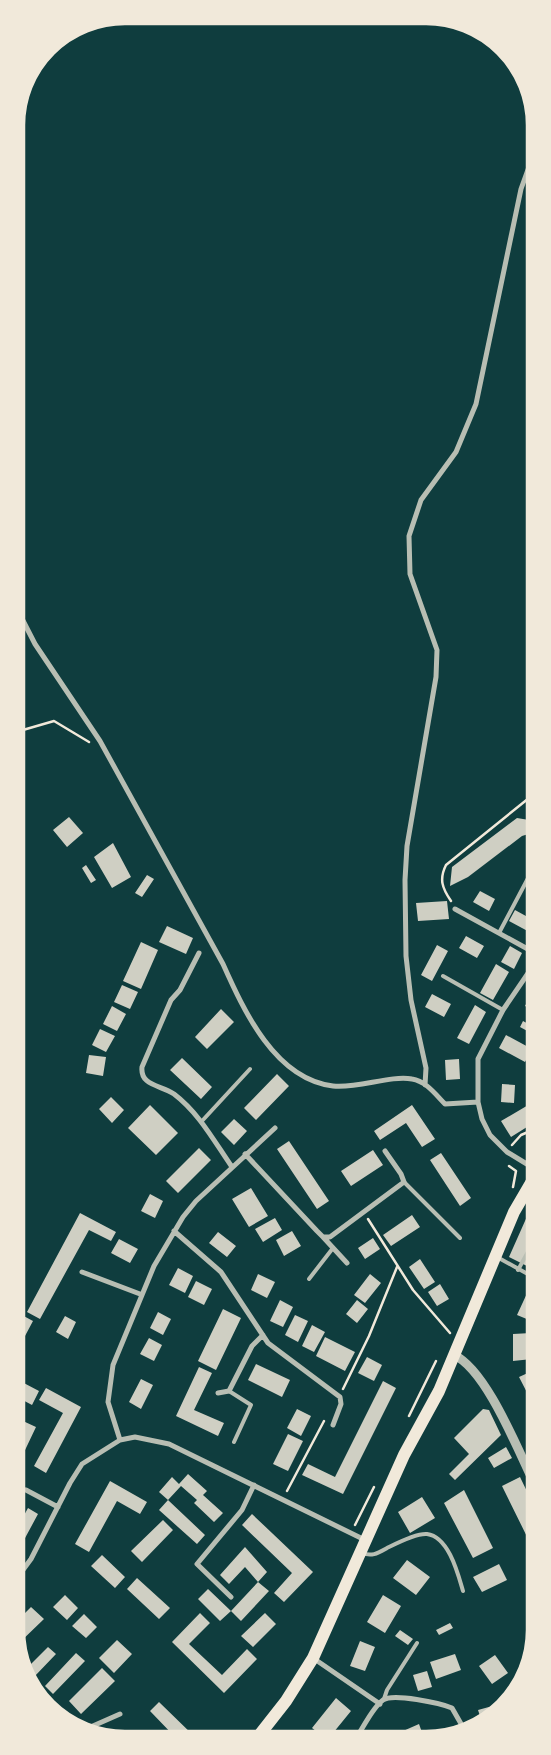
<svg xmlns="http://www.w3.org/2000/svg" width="551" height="1755" viewBox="0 0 551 1755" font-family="Montserrat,sans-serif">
<rect width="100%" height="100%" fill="#0f3d3e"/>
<path fill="#cfcfc3" d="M69 817 83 833 67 847 53 830Z
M517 818 535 821V832L522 836 468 877 450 886 452 867Z
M113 843 131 877 112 888 94 857Z
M86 865 96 880 91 883 82 868Z
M147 875 154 879 142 897 135 893Z
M480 891 495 899 489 911 473 902Z
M447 901 449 919 418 921 416 903Z
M515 910 535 921V935L509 921Z
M167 926 193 938 186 954 159 942Z
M466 936 484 946 477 958 459 948Z
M141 942 158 950 141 989 123 981Z
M437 945 448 951 432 981 421 975Z
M510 946 522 953 514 969 501 962Z
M496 964 509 972 493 1000 480 993Z
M122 985 138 992 130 1009 114 1002Z
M532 993 535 994V1011L525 1006Z
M432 994 451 1004 444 1017 425 1007Z
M475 1005 486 1012 469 1044 457 1038Z
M112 1006 126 1014 117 1031 103 1024Z
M221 1009 234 1022 207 1049 195 1037Z
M523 1021 534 1027 531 1033 520 1027Z
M100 1029 115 1036 106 1052 92 1045Z
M506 1035 532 1049 525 1062 499 1048Z
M89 1055 106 1057 103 1076 86 1073Z
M182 1058 212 1087 201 1099 170 1070Z
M459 1059 460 1079 446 1080 445 1060Z
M277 1074 289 1086 256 1120 244 1108Z
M502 1084 515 1085 514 1103 501 1102Z
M111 1097 124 1110 112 1123 99 1109Z
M535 1101V1122L511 1137 501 1121Z
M150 1105 178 1133 156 1155 128 1128Z
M412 1105 435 1139 422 1147 406 1123 380 1140 374 1131Z
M234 1119 247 1131 234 1145 221 1132Z
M289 1141 329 1201 317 1209 277 1149Z
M199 1148 211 1160 178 1193 166 1181Z
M373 1150 383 1165 351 1186 341 1171Z
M441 1153 471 1198 460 1206 430 1160Z
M251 1188 268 1216 249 1227 232 1199Z
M150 1194 163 1201 155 1218 141 1211Z
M529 1212 535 1214V1255L529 1267 509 1257Z
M80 1213 116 1232 111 1241 89 1230 40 1319 27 1312Z
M412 1215 420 1227 391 1246 383 1235Z
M275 1218 282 1230 263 1242 255 1229Z
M292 1231 301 1246 284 1256 276 1240Z
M218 1232 236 1246 227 1257 209 1243Z
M373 1238 380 1249 365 1259 358 1248Z
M119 1239 138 1249 130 1263 111 1253Z
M420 1259 435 1282 424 1289 409 1267Z
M178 1268 193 1276 185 1293 169 1285Z
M258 1274 275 1282 267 1298 251 1290Z
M370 1274 381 1283 365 1303 354 1295Z
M196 1281 212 1289 204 1305 188 1297Z
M440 1284 449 1299 437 1306 428 1292Z
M529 1289 535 1292 534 1322 517 1315Z
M280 1300 293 1307 283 1327 270 1321Z
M357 1300 368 1309 357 1323 346 1314Z
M223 1309 241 1318 216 1370 198 1361Z
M158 1312 171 1319 163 1335 150 1328Z
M18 1313 33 1321 17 1351V1315Z
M295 1315 308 1321 298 1342 285 1335Z
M65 1316 76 1322 68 1339 56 1332Z
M312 1325 325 1332 314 1352 302 1346Z
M531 1333 532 1359 513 1361V1334Z
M325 1337 355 1352 345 1371 316 1356Z
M149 1338 162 1345 154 1361 140 1354Z
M367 1357 382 1365 374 1381 358 1373Z
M256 1364 290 1380 282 1397 248 1380Z
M199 1367 212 1373 194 1410 224 1423 218 1436 176 1416Z
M530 1372 535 1382 536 1410 519 1377Z
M141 1379 153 1385 141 1409 129 1402Z
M20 1381 39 1391 32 1405 17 1397V1386Z
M383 1381 396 1388 343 1494 302 1475 308 1464 335 1477Z
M46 1388 81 1407 46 1473 34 1466 63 1413 39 1400Z
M297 1409 311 1416 301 1436 287 1428Z
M483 1409 489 1410 501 1435 455 1480 449 1474 469 1454 454 1438Z
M23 1421 36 1427 17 1467V1433Z
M288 1434 303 1441 288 1471 273 1464Z
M506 1447 512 1458 494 1468 488 1458Z
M188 1474 207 1491 203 1495 223 1513 214 1522 194 1503 197 1500 181 1486 168 1500 159 1492 172 1477 179 1484Z
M520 1477 536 1510V1555L502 1486Z
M110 1481 147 1502 140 1514 117 1501 89 1552 75 1544Z
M464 1490 493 1548 473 1558 444 1503Z
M422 1497 435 1518 410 1533 398 1512Z
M168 1500 205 1535 197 1544 159 1510Z
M28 1508 38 1514 24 1540 19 1537 17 1541V1528Z
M252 1514 313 1572 284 1602 274 1593 292 1573 242 1525Z
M163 1520 173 1530 142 1562 131 1551Z
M245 1547 267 1572 258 1582 245 1567 229 1584 220 1575Z
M102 1555 125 1577 115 1588 91 1566Z
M407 1560 430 1577 416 1595 393 1578Z
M499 1564 507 1580 482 1592 473 1577Z
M137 1578 170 1608 159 1619 127 1589Z
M258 1582 269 1591 241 1621 231 1611Z
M208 1589 231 1611 220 1621 198 1599Z
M65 1595 78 1608 67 1620 53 1607Z
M383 1595 401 1606 385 1633 367 1622Z
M31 1607 44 1619 17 1645V1621Z
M200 1613 210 1623 189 1644 222 1675 247 1649 257 1659 224 1693 172 1642Z
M265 1613 276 1624 253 1647 241 1636Z
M84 1614 97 1627 86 1638 72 1626Z
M450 1623 453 1628 439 1635 436 1630Z
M400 1630 413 1639 408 1645 395 1636Z
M117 1640 132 1654 114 1673 99 1658Z
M360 1641 375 1647 365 1671 350 1666Z
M48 1647 56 1654 34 1677 26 1669Z
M76 1653 85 1661 53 1694 45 1686Z
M455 1654 461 1670 436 1679 430 1662Z
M495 1655 508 1673 492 1684 479 1666Z
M102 1668 115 1681 81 1714 69 1701Z
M427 1671 432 1687 418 1691 413 1675Z
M336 1698 351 1711 329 1738H325L312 1728Z
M159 1702 196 1738H176L150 1711Z
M496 1705 497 1709 481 1719 478 1710Z
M419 1724 424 1738H395L394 1735Z"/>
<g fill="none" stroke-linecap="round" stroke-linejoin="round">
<path stroke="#f1e9da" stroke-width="2.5" d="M16 732 54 721 89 742
M529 798 535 803
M451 901C442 888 439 879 446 865L529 798 535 788
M512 1145 521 1135 535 1129
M509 1166 516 1171 513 1187
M368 1219 413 1290 450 1333
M343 1389 369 1336 397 1267
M409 1416 436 1361
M287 1491 324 1421
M355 1525 374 1487"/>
<path stroke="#b8beb3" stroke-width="4" d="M499 933 535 865
M443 976 503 1010
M202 1121 250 1069
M404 1182 460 1238
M497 1257 535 1278
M518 1270 535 1239
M309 1279 333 1248
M229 1391 251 1405 234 1442
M362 1553C372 1557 378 1553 387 1548 397 1543 416 1533 427 1534 449 1537 458 1574 463 1591
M384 1699 387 1690 417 1643"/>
<path stroke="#b8beb3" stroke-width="5" d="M16 607 35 644 100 741 223 964C244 1011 275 1079 333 1086 357 1089 390 1075 412 1079 426 1081 436 1095 445 1104L478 1102
M455 909 535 953
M199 953 180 990 171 1000 142 1067C140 1086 161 1085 174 1094 199 1113 214 1141 232 1167
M535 963 503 1010 478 1059V1102L482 1119 490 1135 507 1152 535 1169
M425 1085 426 1068 411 1000 406 956 405 880 407 846 436 677 437 650 410 574 409 536 421 500 456 452 476 404 521 189 534 153
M245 1154 317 1231 323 1237H330L404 1182 401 1174 385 1151
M174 1231 221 1272 268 1343 340 1397 341 1404 333 1425
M323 1237 347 1263
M82 1272 140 1294
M218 1393 229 1391 252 1346 263 1335
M120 1440 108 1402 113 1365 154 1266 183 1217 196 1201 275 1128
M17 1489 26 1490 58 1507
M17 1578 31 1559 70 1483 82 1464 120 1440 135 1437 169 1444 365 1540
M231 1597 197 1564 242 1510 254 1485
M313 1658 380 1704
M86 1729 120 1714
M356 1738C364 1727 372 1708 383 1700 393 1693 440 1703 452 1708L464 1729"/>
<path stroke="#b8beb3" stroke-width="9" d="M454 1355C487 1370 519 1453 536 1487"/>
<path stroke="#f1e9da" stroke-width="12" d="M257 1738 286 1701 313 1658 404 1455 439 1391 514 1212 535 1176"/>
</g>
<path d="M0 0H551V1755H0ZM125 24H426A101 101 0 0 1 527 125V1630A101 101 0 0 1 426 1731H125A101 101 0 0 1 24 1630V125A101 101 0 0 1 125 24Z" fill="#f1e9da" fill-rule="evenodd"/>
<path fill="none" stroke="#f1e9da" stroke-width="2.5" d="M125 24H426A101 101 0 0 1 527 125V1630A101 101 0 0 1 426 1731H125A101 101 0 0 1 24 1630V125A101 101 0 0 1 125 24Z"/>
</svg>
